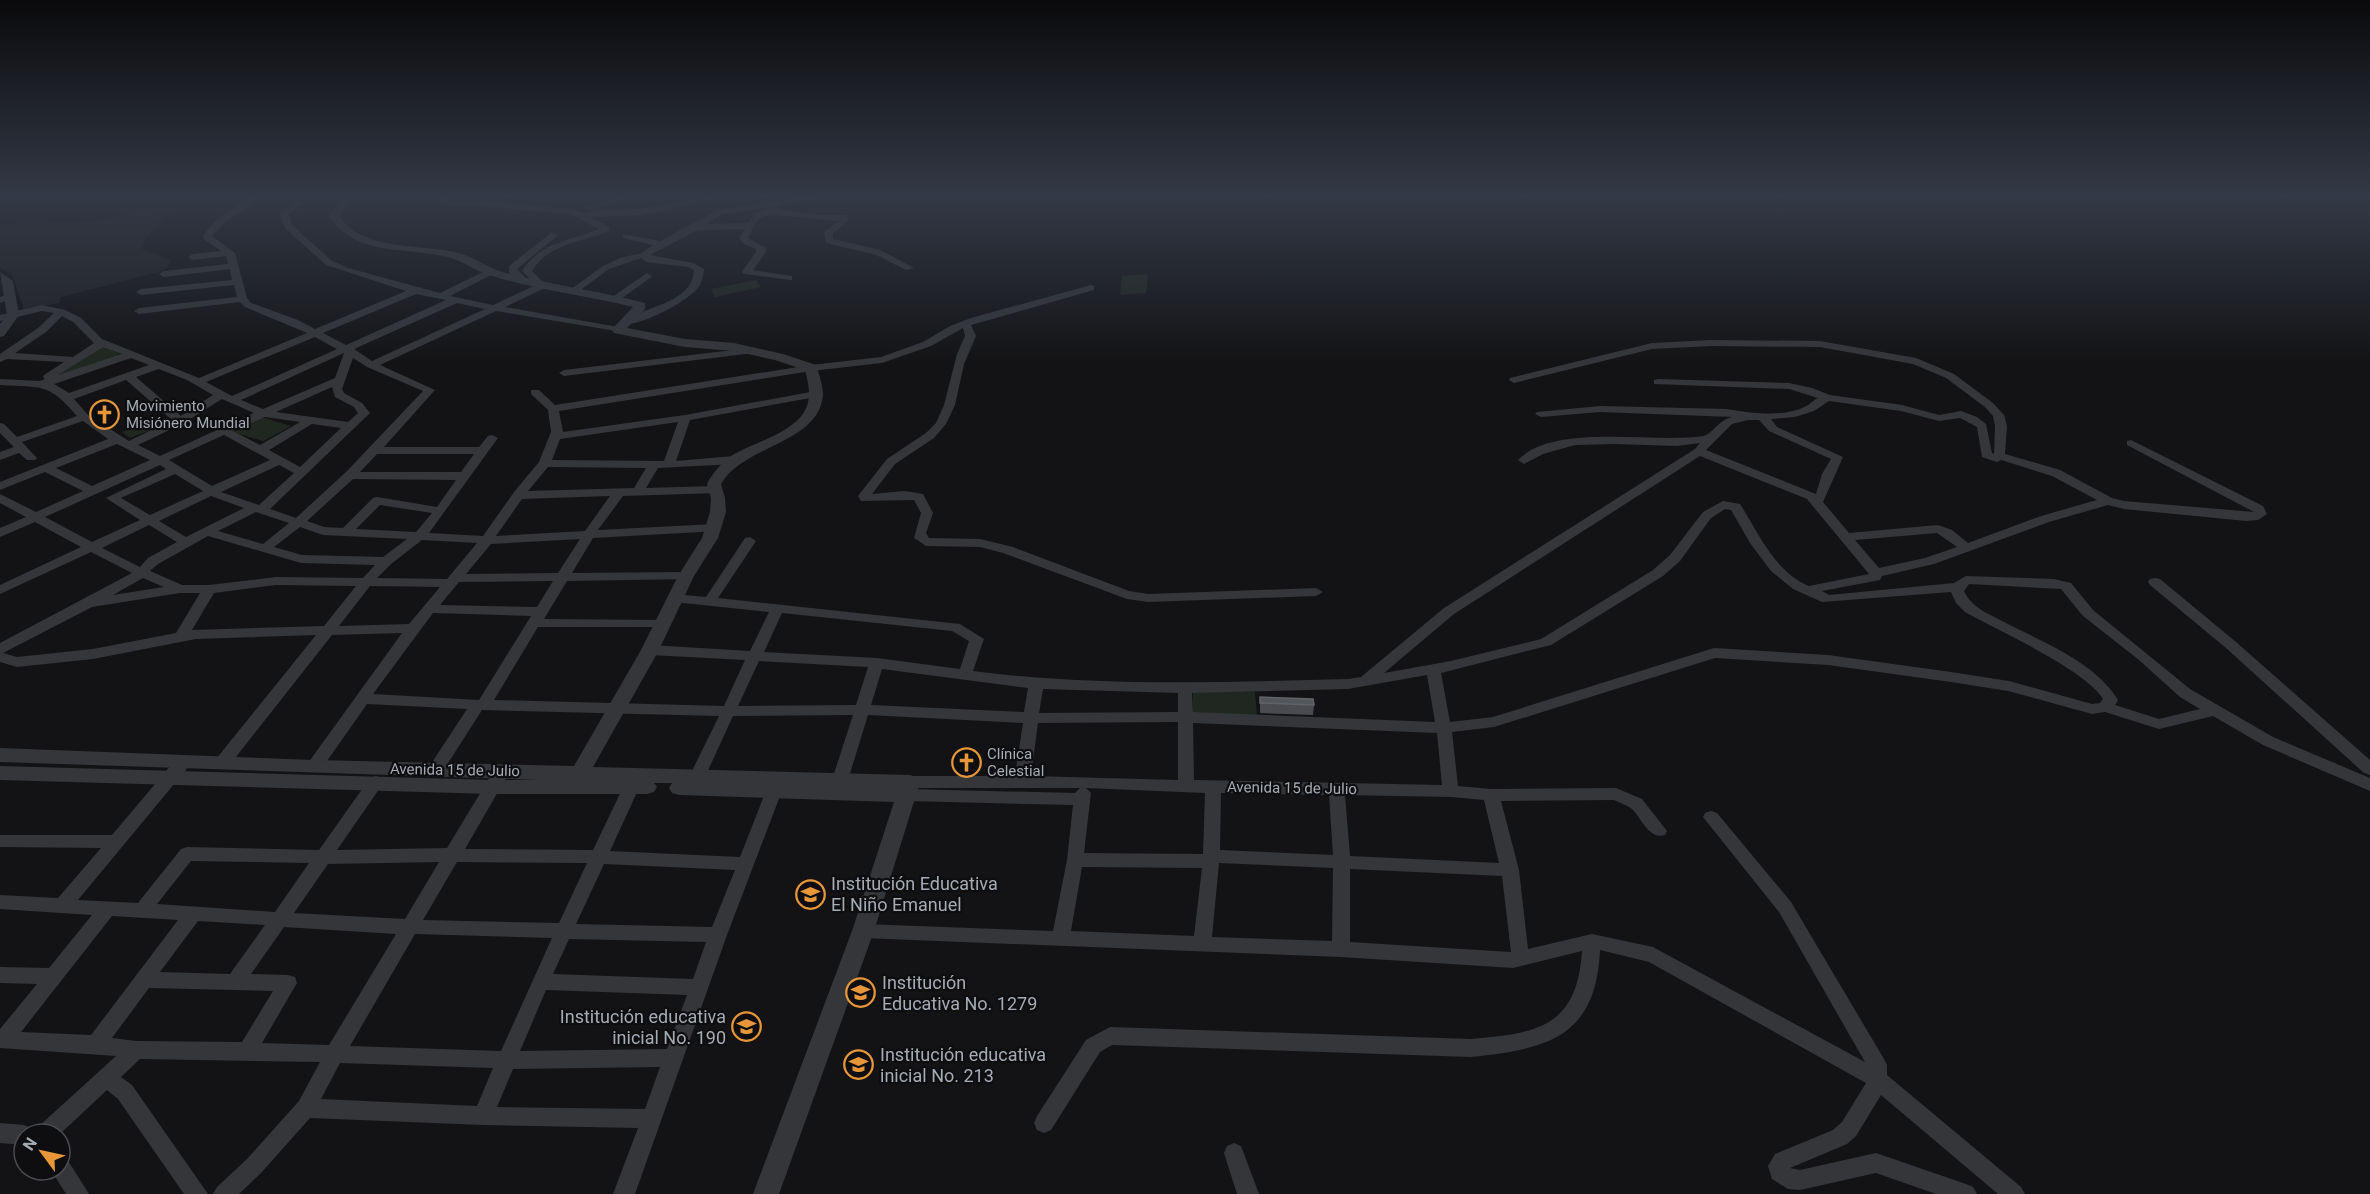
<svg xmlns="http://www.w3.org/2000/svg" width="2370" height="1194" viewBox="0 0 2370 1194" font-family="Roboto,sans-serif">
<rect width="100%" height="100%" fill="#131315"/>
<path fill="#1f2022" d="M173 206 146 238 142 249 171 260 167 267 162 271 61 297 59 303 24 309 12 275 0 268V224L93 222 149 209Z"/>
<path fill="#202720" d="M1148 274 1146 293 1120 295 1122 276Z
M756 280 761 287 715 297 711 289Z
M104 346 122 355 55 378 51 376Z
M161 417 169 423 130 438 122 432Z
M261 417 291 426 263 441 233 432Z
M1193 690 1255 692 1257 716 1193 714Z"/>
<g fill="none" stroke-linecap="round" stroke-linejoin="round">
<path fill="#343639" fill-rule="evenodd" d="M254 197H265L226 221 212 236 235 253 247 298 251 303 298 320 315 329 406 291 326 265 285 228 280 213 297 201 304 203 289 214 292 225 332 261 348 268 440 293 487 270H493V274L450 296 493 305 536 285 522 271C540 242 571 241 599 229L570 214 495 207 456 206 439 202 431 197H441L456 201H487L533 205 571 209 583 213 600 210 641 209 705 197H722L641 215 591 217 609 227V231C583 242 547 244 532 271L545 284V288L505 307 618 327 623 330 622 332 496 311 380 365 435 390 384 447H479L488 436 492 435 498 438 429 533 483 536 514 492 539 462 551 432 548 410 531 394V390H539L555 405 811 365 881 357 923 342 950 326 971 318 1091 285 1094 286V290L971 325 976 336 964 364 955 405 946 424 934 438 895 464 872 494 904 491 923 494 933 513 926 533 929 538 980 539 1013 547 1129 591 1148 594 1316 588 1323 592 1316 596 1148 602 1127 599 1003 553 980 547 926 546 914 538 921 513 914 500 861 501 858 496 887 459 926 433 936 423 944 405 957 354 965 336 963 328 931 346 882 363 811 371 559 411 563 432 685 415 816 391 821 394 816 397 690 420 676 461 734 456 740 460 734 464 658 468 646 488 715 486 721 490 719 493 623 496 598 530 715 524 719 525 721 528 719 531 593 538 572 573 686 572 693 576 691 579 567 581 544 619 663 620 670 624 668 627H538L494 700 724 706 745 660 650 655 643 650 650 645 750 651 769 612 674 602 667 598 674 594 706 597 745 538 750 537 756 541 718 598 960 624 984 639 973 671C1098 687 1223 682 1348 679L1361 677 1444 608 1695 449 1700 443 1677 446 1615 444 1575 445 1543 454 1524 464 1518 460C1554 422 1654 444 1703 436 1713 434 1719 419 1733 417L1600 412 1541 417 1535 414 1537 412 1600 406 1727 409C1748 413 1786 418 1806 406 1811 404 1813 400 1818 398L1789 389 1654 384V380L1658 379 1789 383 1812 388 1830 395 1902 405 1939 415 1961 411 1977 417 1986 424 1992 453 1994 454 1995 426 1993 416 1985 407 1946 378 1913 364 1820 347 1711 346 1652 349 1514 383 1509 380 1510 378 1652 343 1711 340 1820 341 1916 358 1954 374 1993 403 2004 415 2007 426 2005 454 2060 470 2112 498 2124 501 2254 512 2127 445V441L2131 440 2263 506 2267 514 2258 520 2246 521 2124 509 2108 505 2049 522 1934 564 1882 576 1880 580 1875 581 1822 591 1829 595 1954 583 1966 576 2054 579 2071 583 2093 610 2190 689 2273 737 2370 778V791L2263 745 2213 716 2159 729 2105 712 2092 714 2008 691 1951 682 1828 665 1715 658 1494 727 1452 732 1458 786 1491 789 1616 788 1642 799 1667 831 1665 835C1649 840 1642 819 1632 809 1627 805 1620 803 1614 800L1501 801 1519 870 1528 949 1592 934 1653 947 1865 1062 1779 912 1703 817 1705 813 1711 811 1717 813 1791 902 1884 1059 1887 1065V1075L2021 1187 2025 1194H1998L1881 1095 1856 1136 1847 1144 1790 1168 1800 1170 1876 1153 1966 1184 1973 1187 1977 1194H1936L1876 1173 1800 1190 1788 1189 1772 1179 1768 1166 1775 1154 1833 1130 1842 1122 1866 1083 1649 962 1600 950C1596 1038 1547 1049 1471 1057L1112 1045 1100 1052 1051 1130 1044 1133 1037 1130 1034 1123 1037 1116 1086 1040 1110 1027 1471 1039C1537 1033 1577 1028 1582 951L1513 968 1341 957 863 938 857 936 854 931 857 926 863 924 1053 931 1067 860 1073 805 906 801 900 799 898 795 900 791 906 789 1075 793 1080 788H910L904 786 902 782 904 778 910 776H1015L1023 723 868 715 848 780 846 784 840 786 834 784 832 780 853 715 733 716 705 777 703 781 697 783 691 781 689 777 719 716 482 710 441 774 435 776 429 774 427 770 467 709 367 704 320 771H308L306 767 308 763 402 633 332 635 228 767H216L214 763 216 759 316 635 196 639 93 659 17 667 0 662V643L132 573 91 552 0 594V585L81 547 35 522 0 537V528L26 517 0 503V494L36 512 83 491 45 472 0 490V482L108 439 83 421 22 442 35 456 37 458 35 460H27L19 453 0 460V452L14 447 0 433V423L4 424 17 437 77 416C48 382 42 388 0 385V379L40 381 45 379 43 377 44 375 64 362 7 359 0 362V354L38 328 54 313 42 311 0 321V315L42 305 65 310 81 318 102 339 199 378 307 333 245 307 240 302 139 314 134 311 139 308 237 297 234 285 141 295 136 292 141 289 232 280 230 269 164 277 159 274 164 271 228 264 226 256 193 260 188 257 193 254 221 251 204 239 203 237C214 217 235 207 254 197ZM416 294 446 300 346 345 323 333ZM457 303 485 309 372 361 354 349ZM62 316 73 322 94 343 73 357 15 353 46 332ZM315 337 337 349 232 396 206 382ZM103 347 122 354 58 375ZM344 353 335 378 263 409 241 400ZM131 358 149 365 69 393 54 384ZM353 358 367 367 423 391 347 471 296 518 270 509 370 413 362 403 344 393 342 389ZM159 369 187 380 213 395 181 416 136 377ZM126 380 172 420 129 441 88 415 74 399ZM332 387 335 397 354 407 358 413 348 422 276 412ZM222 399 254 413 160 456 138 445 184 423ZM1829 401 1901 411 1939 421 1960 418 1977 427 1982 457 1997 462 2001 460 2052 476 2097 500 2041 516 1968 543 1952 530 1938 525 1849 533 1823 502 1843 457 1777 427 1771 419 1795 417 1814 411ZM265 417 300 422 260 445 233 431ZM1748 420H1759L1769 431 1831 459 1822 474 1816 494 1706 450 1732 424ZM678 422 664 461 552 460 560 439ZM312 424 341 428 300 467 269 450ZM224 435 270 460 212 486 169 460ZM117 444 150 460 92 486 56 468ZM377 454H474L461 472H360ZM1700 456 1807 499 1869 574 1809 586C1775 572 1759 534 1740 504L1723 501 1703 512 1670 555 1653 570 1541 639 1451 661 1384 673 1454 614ZM160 465 166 469 106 498 140 520 92 542 45 517ZM279 465 294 473 259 505 221 492ZM548 467 646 468 634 488 528 491ZM175 474 203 491 150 515 121 498ZM353 479 456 480 437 507 377 497 373 498 343 528 324 527 307 521ZM211 496 244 508 186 537 159 521ZM610 496 585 531 496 536 522 499ZM380 505 432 513 416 532 356 529ZM1725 509 1731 510 1750 543 1771 571 1793 589 1822 602 1951 592 1956 603 1965 612C1997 630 2086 670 2103 699L2100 703 2092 704 2009 681 1951 672 1828 655 1714 648 1493 717 1450 722 1441 673 1551 645 1663 576 1680 561 1711 518ZM256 512 289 523 263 544 218 531ZM149 525 177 542 148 558 140 567 102 548ZM300 527 323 535 407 539 383 557 302 555 274 547ZM1937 533 1957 547 1925 558 1879 568 1855 540ZM208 536 301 563 375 565 363 578 276 577 209 585H182L150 571 158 564ZM580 539 558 573 466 574 491 544ZM422 540 477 543 447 579 377 578 391 564ZM143 578 164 587 113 595ZM553 581 537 607 440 605 459 582ZM1969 584 2061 589 2083 616 2139 660 2180 697 2200 709 2159 719 2115 705 2118 700C2096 663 2045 643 2008 624 1992 615 1972 609 1964 591ZM276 585 356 586 324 626 192 630 214 593ZM370 586 440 587 409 624 339 626ZM180 593H200L176 633 93 649 17 657 3 653 92 607ZM433 613 531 616 479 700 373 694ZM782 613 952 631 969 641 960 669 877 658 764 652ZM759 661 868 667 856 705 738 706ZM882 669 1028 688 1024 712 871 705ZM1427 675 1435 722 1193 712 1192 693 1348 689ZM1043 689 1178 693V712L1039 713ZM1178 722V780L1031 776 1038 723ZM1193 723 1437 733 1442 785 1194 780ZM1086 788 1205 793 1203 854 1084 853 1091 793ZM1221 793 1329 795 1333 855 1220 850ZM1345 795 1451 797 1484 800 1499 863 1350 856ZM1219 863 1333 868 1332 941 1212 937ZM1082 867 1202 868 1194 936 1071 931ZM1350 869 1502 876 1511 952 1350 942Z
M620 197H635L589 210 585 207Z
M801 197H821L817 200 722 214 707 224 748 223 754 214 777 206 781 210 819 215H844L847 216 848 221 833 233V239L880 250 914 268 906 270 874 254 826 243 824 232 839 221C823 221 769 211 760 218 755 222 751 232 748 238L766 248V252L753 270 792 276V280L744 274 742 272 756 252V249L744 244 739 238 745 229 698 230 650 255 693 263 704 269C703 278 702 284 696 290 684 303 641 326 624 324L623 322C643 306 693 304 694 270L688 267 646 262 641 258 609 269 575 294 567 292 603 266 620 258 642 253 653 245 623 238V234L660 241 717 210Z
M551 233 558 235 517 269 526 278V282H520L509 273V266Z
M647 273 652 276 650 278 618 301H612V297Z
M9 294 14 297 0 303V297Z
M750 348 755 351 754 353 564 376 559 373 564 370Z
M2155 578 2160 579 2236 642 2370 760V775L2364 773 2226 648 2150 585 2148 582 2150 579Z
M183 756 189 758 191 762 189 766 78 900 138 903 181 849 187 847 319 850 370 778 376 776 382 778 384 782 337 850 447 848 496 767 502 765 508 767 510 771 465 849 593 850 628 777 630 773 636 771 642 773 644 777 610 851 740 857 769 783 771 779 777 777 783 779 785 783 727 935 635 1194H613L638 1128 483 1125 310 1118 261 1173 239 1194H213L217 1187 247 1159 299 1101 320 1062 140 1059 121 1077 132 1085 208 1194H184L118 1099 107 1090 60 1134H35L38 1127 116 1056 0 1048V1029L37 984 0 983V967L49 968 92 915 0 909V895L58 898 101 848 0 847V835H112L177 758ZM191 861 309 863 275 912 157 904ZM439 862 405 919 294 913 328 864ZM457 862 587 863 559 923 423 920ZM604 864 735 870 712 927 576 924ZM112 916 178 920 91 1035 21 1032ZM198 921 265 925 230 974 160 972ZM284 927 396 934 329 1045 262 1043 297 983 295 977 288 975 251 974ZM415 934 552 938 501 1051 350 1046ZM569 939 706 942 693 979 553 974ZM149 988 273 991 242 1042 136 1041 112 1038ZM546 990 687 995 667 1049 520 1051ZM340 1063 493 1068 477 1106 321 1099ZM660 1067 645 1109 497 1107 513 1069Z
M0 1123 24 1125 31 1128 34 1134H24V1145L0 1143Z
M1234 1143 1241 1146 1259 1194H1237L1224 1153 1227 1146Z
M60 1156 67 1159 89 1194H66L51 1170H60Z"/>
<path fill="#343639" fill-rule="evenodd" d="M337 197H347L349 201 339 216C363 251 418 244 455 252 472 256 488 268 506 273 552 285 599 291 645 303V309L627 328 685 339 734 343 783 354 816 365 817 368C820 377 823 387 823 395 819 444 743 445 721 484L725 498 726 512 718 538 694 576 659 650 593 767 910 775 917 777 920 782 874 931 779 1194H753L852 931 894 802 679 795 672 793 669 788 672 783H654L657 787 654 792 647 794H493L0 780V766L493 780H540L0 762V748L314 760 574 766 641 650 678 576 702 538 710 512 711 498 707 484 709 480C715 471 722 462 731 456 756 440 809 431 809 394 809 386 807 378 805 370L775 360 734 351 685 347 614 333 612 330 614 327 633 307C585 295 536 290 489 275 476 271 464 262 451 258 409 246 356 258 329 216L339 201Z
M0 272 13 281 19 315 4 336 0 337V324L7 315Z"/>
</g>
<path fill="#494b50" d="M1260 697 1314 705 1313 715 1260 713Z"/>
<path fill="#53565a" stroke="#606368" stroke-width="1.5" d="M1260 697 1313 699 1314 705 1260 703Z"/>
<linearGradient id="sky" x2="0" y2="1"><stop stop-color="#0a0a0c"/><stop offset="0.54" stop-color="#333946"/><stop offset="1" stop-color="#333946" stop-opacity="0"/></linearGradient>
<rect width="2370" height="364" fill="url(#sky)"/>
<defs>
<symbol id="church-ring" viewBox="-11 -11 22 22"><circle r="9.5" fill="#0e0e10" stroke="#e79739" stroke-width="1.5"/><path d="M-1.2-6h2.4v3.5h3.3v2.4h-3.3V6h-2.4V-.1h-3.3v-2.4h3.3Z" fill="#e79739"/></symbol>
<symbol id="school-ring" viewBox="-11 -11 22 22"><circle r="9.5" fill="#0e0e10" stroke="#e79739" stroke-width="1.5"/><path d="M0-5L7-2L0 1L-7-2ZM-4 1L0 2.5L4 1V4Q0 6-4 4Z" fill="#e79739"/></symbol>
</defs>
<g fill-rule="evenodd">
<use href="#church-ring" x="88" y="398" width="33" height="33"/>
<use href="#church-ring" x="950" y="746" width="33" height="33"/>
<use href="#school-ring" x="794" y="878" width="33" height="33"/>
<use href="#school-ring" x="844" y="976" width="33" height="33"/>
<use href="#school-ring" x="730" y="1010" width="33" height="33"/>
<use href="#school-ring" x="842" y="1048" width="33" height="33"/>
</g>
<g text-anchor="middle" stroke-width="4.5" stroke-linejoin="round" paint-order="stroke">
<g font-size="15" fill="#a6acb4" stroke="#0e0e10" text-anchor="start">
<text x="126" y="411">Movimiento<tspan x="126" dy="17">Misiónero Mundial</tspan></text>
<text x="987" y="759">Clínica<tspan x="987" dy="17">Celestial</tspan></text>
</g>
<g font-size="15" fill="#a6acb4" stroke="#0e0e10">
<text transform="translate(455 770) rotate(1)" y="5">Avenida 15 de Julio</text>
<text transform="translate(1292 788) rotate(1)" y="5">Avenida 15 de Julio</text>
</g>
<g font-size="18" fill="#a6acb4" stroke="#0e0e10" text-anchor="start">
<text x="831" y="890">Institución Educativa<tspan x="831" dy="21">El Niño Emanuel</tspan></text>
<text x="882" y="989">Institución<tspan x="882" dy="21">Educativa No. 1279</tspan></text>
<text x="726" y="1023" text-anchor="end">Institución educativa<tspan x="726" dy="21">inicial No. 190</tspan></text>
<text x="880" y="1061">Institución educativa<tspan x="880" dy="21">inicial No. 213</tspan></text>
</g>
</g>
<g transform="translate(42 1152) rotate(303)"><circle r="28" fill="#0e0e10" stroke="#4b4d52" stroke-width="1.5"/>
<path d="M0-4.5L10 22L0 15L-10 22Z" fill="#e79739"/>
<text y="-9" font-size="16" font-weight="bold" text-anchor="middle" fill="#a6acb4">N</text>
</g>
</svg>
